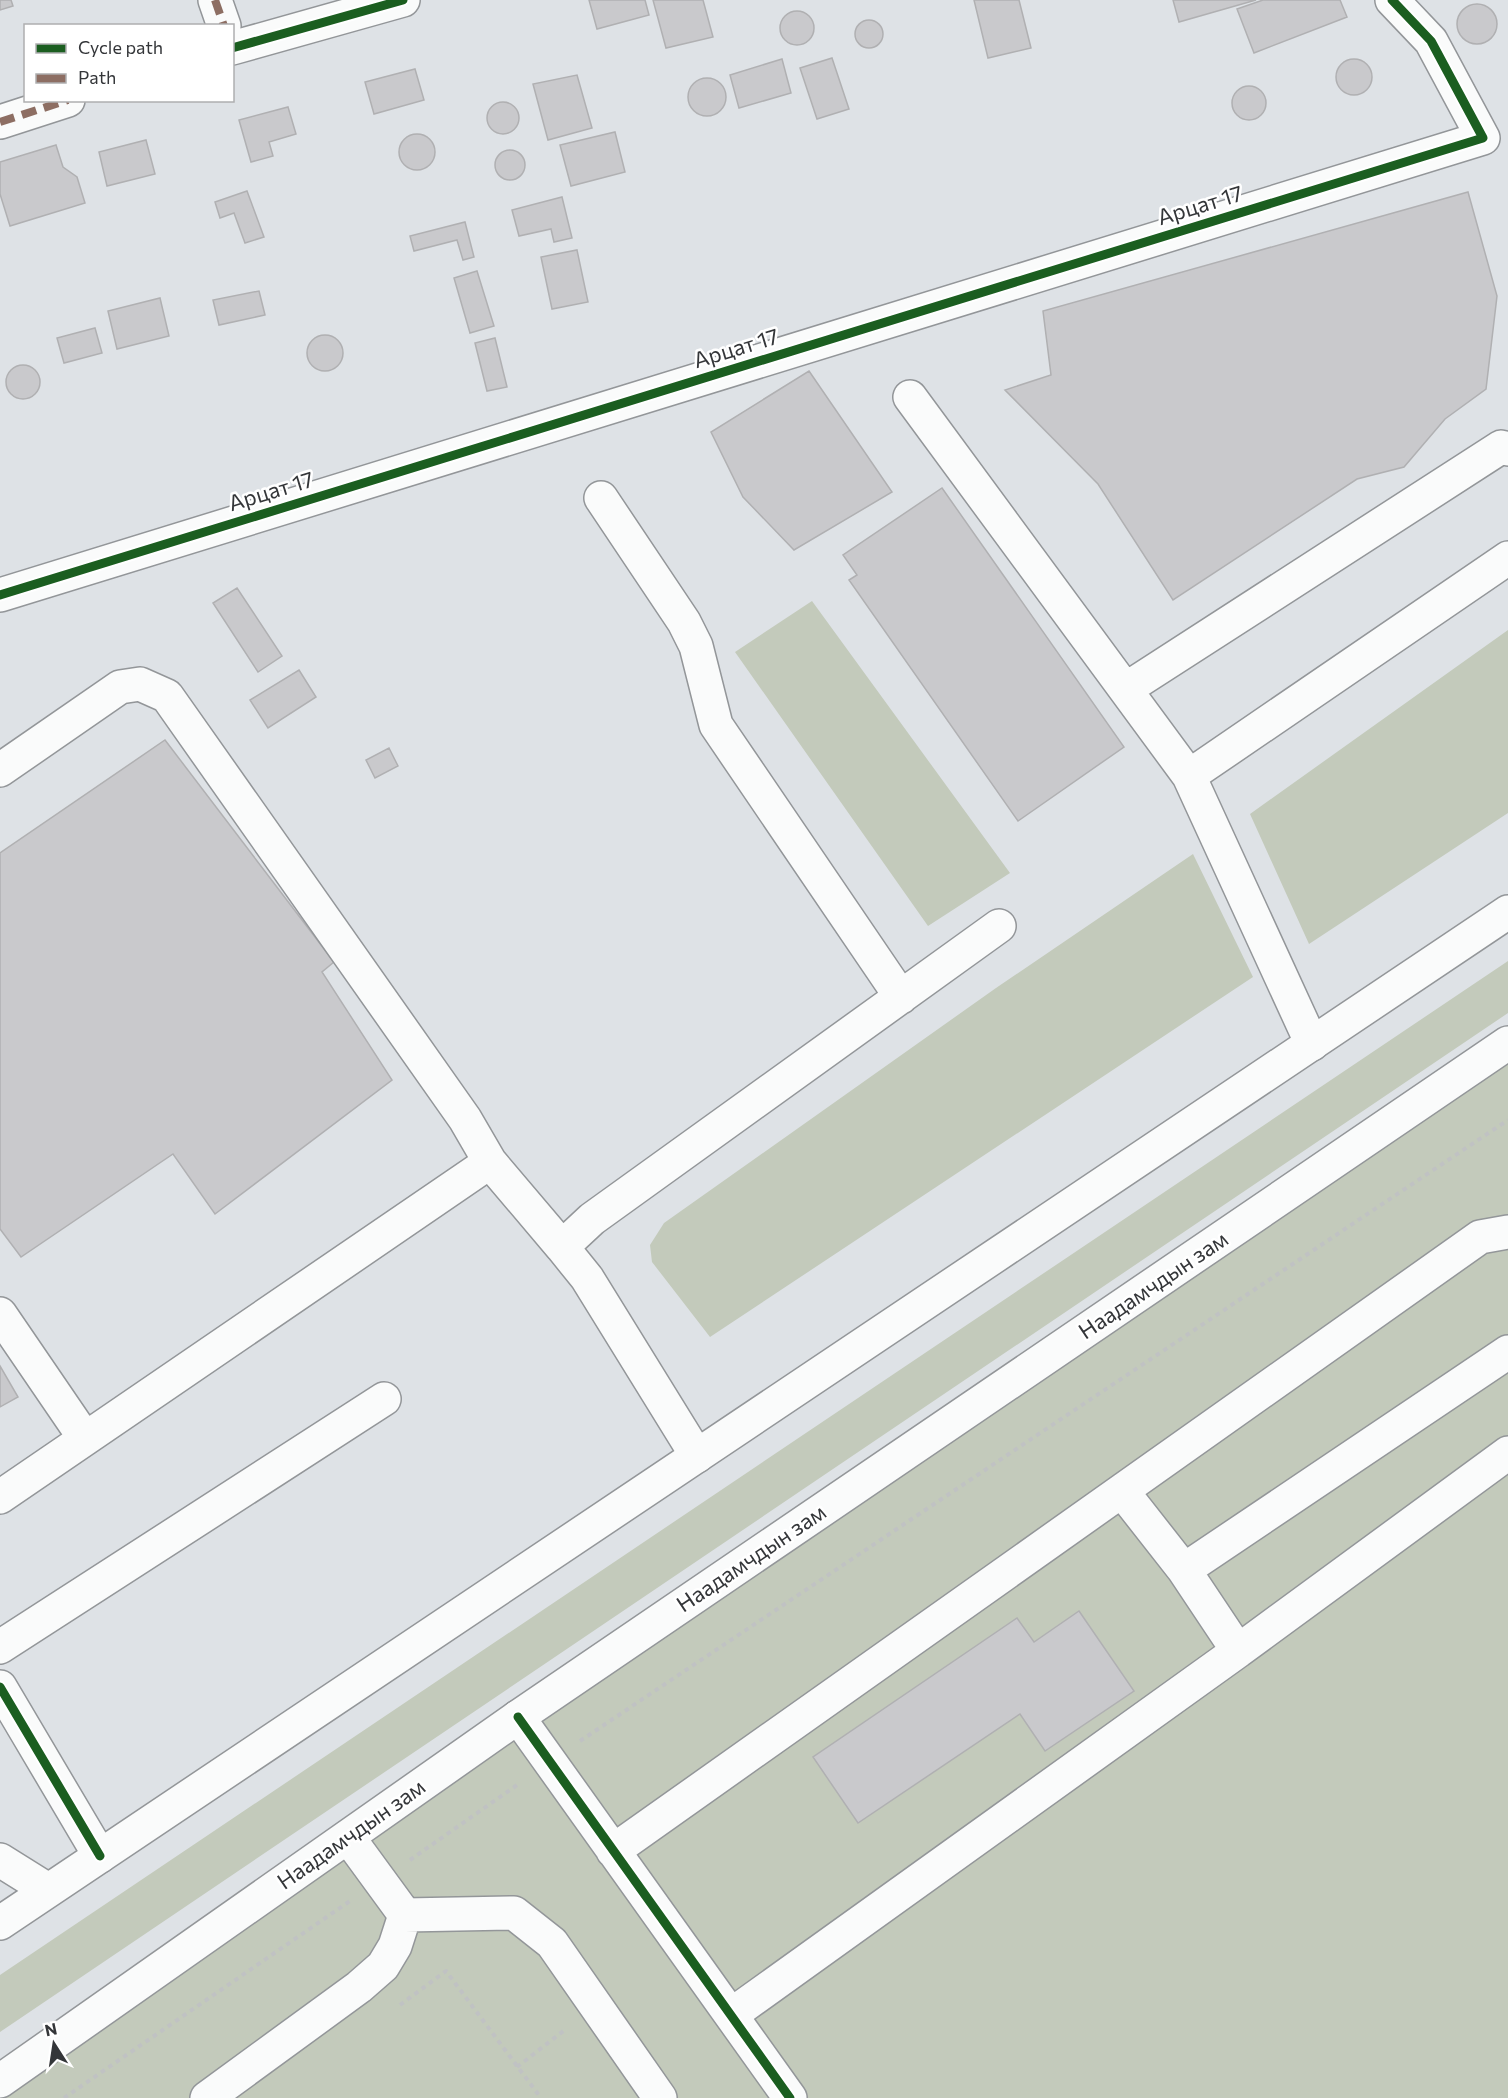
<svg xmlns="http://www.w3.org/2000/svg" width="1508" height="2098" viewBox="0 0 1508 2098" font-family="Commissioner,sans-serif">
<rect width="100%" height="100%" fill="#dee2e6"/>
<path fill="#c3cabb" d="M812 601 1010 873 928 926 735 652Z
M1508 630V813L1309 944 1250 814Z
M1193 854 1253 977 710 1337 652 1262 650 1245 664 1223 996 988Z
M1508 961V1013L0 2032V1975Z
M1508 1040V2098H0V2095Z"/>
<path fill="#c9c9cc" stroke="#b0b0b2" stroke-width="1.5" d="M0 0H11L13 6 0 10Z
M589 0H645L649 15 597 29Z
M653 0H703L713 37 666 48Z
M974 0H1019L1031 48 988 58Z
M1173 0H1256L1179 22Z
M1263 0H1340L1347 17 1254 53 1237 9Z
M1457 24a20 20 0 1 1 40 0a20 20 0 1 1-40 0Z
M780 28a17 17 0 1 1 34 0a17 17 0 1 1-34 0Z
M855 34a14 14 0 1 1 28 0a14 14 0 1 1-28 0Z
M832 58 849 109 817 119 800 68Z
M1336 77a18 18 0 1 1 36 0a18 18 0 1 1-36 0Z
M782 59 791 93 739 108 730 75Z
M415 69 424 100 374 114 365 82Z
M577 75 592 128 548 140 533 84Z
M688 97a19 19 0 1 1 38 0a19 19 0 1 1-38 0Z
M1232 103a17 17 0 1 1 34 0a17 17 0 1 1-34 0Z
M487 118a16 16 0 1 1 32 0a16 16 0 1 1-32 0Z
M288 107 296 134 269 142 273 156 251 162 239 120Z
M615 132 625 172 571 186 560 145Z
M399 152a18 18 0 1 1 36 0a18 18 0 1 1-36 0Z
M146 140 155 174 107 186 99 152Z
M56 145 63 167 77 177 85 203 10 226 0 194V162Z
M495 165a15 15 0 1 1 30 0a15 15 0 1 1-30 0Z
M247 191 264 237 245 243 234 213 220 218 215 202Z
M1468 192 1497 296 1486 389 1445 419 1404 467 1357 479 1173 600 1098 484 1005 390 1051 375 1043 311Z
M562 197 572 238 554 242 551 229 519 236 512 210Z
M465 222 474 257 463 260 457 240 414 251 410 236Z
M577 250 588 302 552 309 541 257Z
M477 271 494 326 470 333 454 278Z
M259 291 265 315 219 325 213 300Z
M160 298 169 336 117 349 108 311Z
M95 328 102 353 64 363 57 338Z
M307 353a18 18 0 1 1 36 0a18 18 0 1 1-36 0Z
M495 338 507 387 487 391 475 343Z
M6 382a17 17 0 1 1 34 0a17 17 0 1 1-34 0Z
M809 371 892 492 794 550 743 497 711 432Z
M942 488 1124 747 1018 821 849 580 857 575 843 555Z
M237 588 282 656 258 672 213 603Z
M299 670 316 697 268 728 250 700Z
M165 740 334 962 322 972 392 1080 215 1214 173 1154 21 1257 0 1229V853Z
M389 748 398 766 375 778 366 760Z
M0 1366 18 1397 0 1407Z
M1079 1611 1134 1691 1045 1751 1020 1714 858 1823 813 1757 1017 1618 1034 1642Z"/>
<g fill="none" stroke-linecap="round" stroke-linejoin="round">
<defs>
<path id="minor" d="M215 0 224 26
M232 48 403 0
M0 122 68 100
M910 397 1189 776 1312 1044
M601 498 684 622 696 646 716 725 901 997
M0 595 1483 138 1431 41 1392 0
M1126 689 1501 447 1508 449
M0 770 120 687 140 684 167 696 465 1119 490 1162 0 1497
M1189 776 1508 558
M490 1162 562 1247
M0 1314 84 1437
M697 1456 587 1278 562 1247 592 1219 999 926
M1122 1491 1184 1570
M0 1647 384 1399
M1238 1651 1508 1453
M0 1687 100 1856
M518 1717 790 2098
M348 1837 405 1915
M613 1851 1480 1237 1508 1232
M0 1860 48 1890
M405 1915 514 1913 552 1943 660 2098
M731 2015 1238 1651 1184 1570 1508 1352
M207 2098 359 1987 383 1966 395 1946 405 1915"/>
<path id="highway" d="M0 1923 1508 912
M0 2081 518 1717 1508 1043"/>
</defs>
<use href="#minor" stroke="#939699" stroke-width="36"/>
<use href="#highway" stroke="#939699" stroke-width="36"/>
<path stroke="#c0c2c3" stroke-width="4" stroke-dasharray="4.5 4.5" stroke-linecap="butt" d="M580 1741 1508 1120
M410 1860 520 1783
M400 2005 446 1971 541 2098
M517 2067 566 2029
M64 2098 350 1901"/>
<use href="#minor" stroke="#fafbfb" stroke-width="33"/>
<use href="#highway" stroke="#fafbfb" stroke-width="33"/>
<path stroke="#8d6e63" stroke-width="8" stroke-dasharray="15 8" stroke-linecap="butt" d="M215 0 224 26
M0 122 68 100"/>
<defs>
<path id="cycleway" d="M232 48 403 0
M0 595 1483 138 1431 41 1392 0
M0 1687 100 1856
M518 1717 790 2098"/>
</defs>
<use href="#cycleway" stroke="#fff" stroke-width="13"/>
<use href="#cycleway" stroke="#1b5e20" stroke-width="9"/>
</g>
<g text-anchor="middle" stroke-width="5" stroke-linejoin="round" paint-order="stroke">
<g font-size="22" fill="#343639" stroke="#fff">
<text transform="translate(1200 205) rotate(-17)" y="8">Арцат 17</text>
<text transform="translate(736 348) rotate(-17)" y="8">Арцат 17</text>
<text transform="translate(271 491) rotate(-17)" y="8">Арцат 17</text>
<text transform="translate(1153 1285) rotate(-34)" y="8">Наадамчдын зам</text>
<text transform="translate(751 1558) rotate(-34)" y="8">Наадамчдын зам</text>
<text transform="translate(351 1834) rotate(-35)" y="8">Наадамчдын зам</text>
</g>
</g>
<rect x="24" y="24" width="210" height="78" fill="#ffffff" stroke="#aeafb0" stroke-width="1.5"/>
<rect x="36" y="44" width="30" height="9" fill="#1b5e20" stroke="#aeafb0" stroke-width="1.5"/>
<text x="78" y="54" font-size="18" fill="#343639">Cycle path</text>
<rect x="36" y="74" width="30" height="9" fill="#8d6e63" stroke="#aeafb0" stroke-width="1.5"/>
<text x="78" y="84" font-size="18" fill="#343639">Path</text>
<g transform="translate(54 2044) rotate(348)" stroke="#ffffff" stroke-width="4.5" paint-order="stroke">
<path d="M0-4.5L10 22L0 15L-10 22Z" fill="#343639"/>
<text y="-9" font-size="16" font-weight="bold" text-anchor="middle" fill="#343639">N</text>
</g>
</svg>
